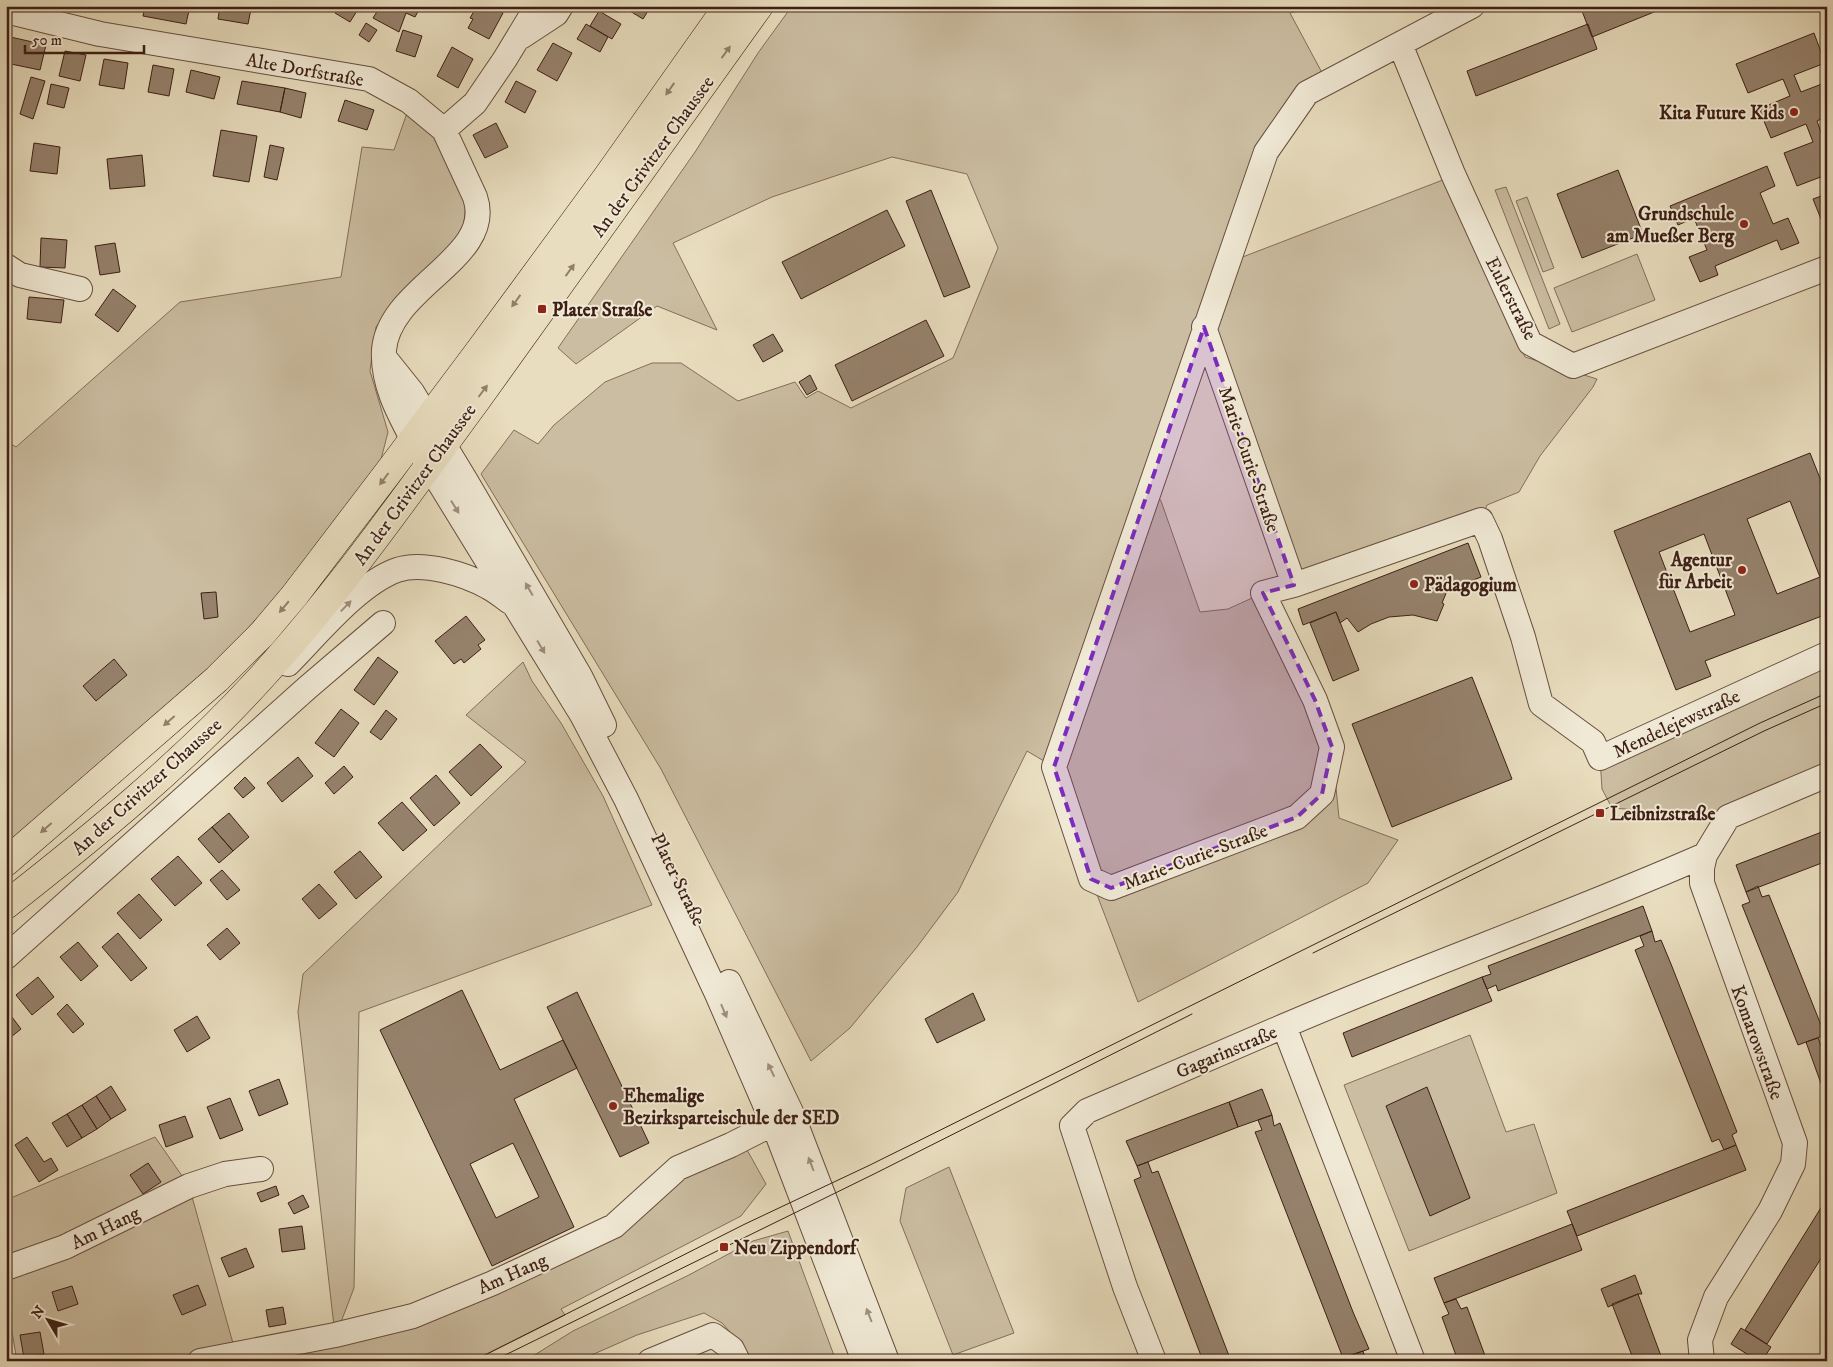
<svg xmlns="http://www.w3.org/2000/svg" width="1833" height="1367" viewBox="0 0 1833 1367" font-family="'IM FELL DW Pica',serif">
<rect width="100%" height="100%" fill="#e8ddbe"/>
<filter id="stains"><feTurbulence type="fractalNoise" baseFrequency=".004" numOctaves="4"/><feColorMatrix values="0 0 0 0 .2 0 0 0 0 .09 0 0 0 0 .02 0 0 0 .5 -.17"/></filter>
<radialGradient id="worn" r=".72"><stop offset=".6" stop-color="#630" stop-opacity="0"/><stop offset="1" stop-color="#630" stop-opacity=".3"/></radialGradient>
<path fill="#cbbda1" stroke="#846e5b" d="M792 6H1319L1290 13 1327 82 1307 93 1227 263 1448 178 1525 357 1597 379 1593 387 1540 456 1519 492 1487 505 1481 520 1294 585 1205 328 1150 486 1161 501 1200 612 1228 609 1263 593 1332 747 1339 818 1398 840 1368 883 1138 1002 1091 879 1054 767 1027 751 958 892 917 947 850 1028 811 1061 661 769 481 474 514 430 538 444 554 425 605 382 652 363H681L738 401 795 382 806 398 818 391 851 408 953 358 998 248 967 174 892 157 772 197 673 243 717 330 657 306 576 364 558 348 695 152 758 53Z
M407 113 445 146 466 203 464 223 453 244 404 292 376 327 370 371 388 432 379 467 275 599 207 672 6 849V441L16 447 180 302 341 277 362 147 394 150Z
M1506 187 1560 324 1549 329 1495 190Z
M1527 197 1554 268 1543 272 1516 201Z
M1637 254 1655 300 1572 332 1554 288Z
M1827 654V775L1728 817 1612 808 1602 789 1600 758Z
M523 662 532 681 561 723 603 796 652 905 359 1012 354 1288 336 1335 493 1283 741 1139 766 1184 741 1216 561 1309 565 1315 473 1361H270L268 1348 335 1335 298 1012 303 974 526 762 466 715Z
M1470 1035 1506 1132 1534 1124 1557 1193 1409 1251 1344 1085Z
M155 1137 189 1186 236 1354 200 1361H17L6 1297V1200Z
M949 1167 1014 1333 953 1355 900 1221 906 1188Z
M788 1231 836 1361H750L744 1348 722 1323 704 1313 637 1335 578 1361H530L533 1356 573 1331 687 1276 753 1241Z"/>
<path fill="#96826d" stroke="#3d1f15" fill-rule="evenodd" d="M145 6H190L186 24 143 16Z
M220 6H238L251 9 248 24 218 19Z
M339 6H360L350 22 335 13Z
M372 6H421L415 17 406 13 399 32 373 18 378 10Z
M479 6H490L503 13 489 39 468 28 473 19 470 18 476 8 478 9Z
M625 6H651L643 19 625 8Z
M1595 6H1669L1592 37 1582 11Z
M599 11 621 24 612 39 590 26Z
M366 23 377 30 369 42 359 35Z
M586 24 608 37 600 52 577 39Z
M1588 24 1597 49 1476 96 1467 71Z
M403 30 422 36 415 57 396 51Z
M1814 33 1825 63 1794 75 1801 92 1827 82V116L1817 121 1823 138 1827 136V177L1826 175 1797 186 1784 153 1813 142 1806 124 1771 138 1759 109 1790 96 1783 79 1748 93 1736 64Z
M6 36 46 45 40 70 6 63Z
M553 43 572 53 557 81 537 70Z
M452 47 473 59 458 88 437 76Z
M65 51 86 55 80 81 59 76Z
M104 59 128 63 124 89 99 85Z
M153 65 174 69 169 96 148 92Z
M191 70 220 77 214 99 186 92Z
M31 77 45 81 33 119 20 114Z
M242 81 285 88 280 112 237 104Z
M516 81 536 91 525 113 505 102Z
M51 84 69 88 64 108 47 104Z
M285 88 306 93 301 118 280 112Z
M345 100 374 110 367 130 338 121Z
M496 123 508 147 485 158 473 135Z
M221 130 257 136 249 182 213 176Z
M34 143 60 147 57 174 30 171Z
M270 145 284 148 277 180 264 177Z
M142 155 145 186 110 189 107 159Z
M1767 166 1775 186 1760 193 1773 224 1788 218 1799 243 1781 250 1777 240 1715 266 1718 275 1700 282 1689 257 1707 250 1694 218 1678 225 1670 206Z
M1618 170 1643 234 1582 258 1557 194Z
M931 190 970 287 944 297 906 201Z
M1827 194V228L1825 229 1813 199Z
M887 210 905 246 801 299 782 262Z
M41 238 67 240 65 268 40 267Z
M115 243 120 272 100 275 95 246Z
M113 289 136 306 118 332 95 315Z
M29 297 64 300 61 323 27 319Z
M926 320 944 356 852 401 835 365Z
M773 334 783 351 763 362 753 345Z
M810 375 817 389 807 395 799 382Z
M1810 453 1827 496V614L1705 661 1711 676 1676 690 1614 531ZM1790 501 1820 577 1777 594 1747 519ZM1704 534 1735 615 1690 632 1659 552Z
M1468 543 1481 577 1447 591 1442 603 1444 604 1437 621 1413 615 1389 617 1371 624 1358 632 1347 618 1340 623 1336 612 1303 625 1298 609Z
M216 592 218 617 204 619 201 593Z
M1336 612 1359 670 1333 681 1310 623Z
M466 616 485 640 478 645 481 649 464 663 461 659 454 664 435 641Z
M378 657 398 672 374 705 354 690Z
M114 659 127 675 96 701 83 686Z
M1472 677 1512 779 1392 827 1352 724Z
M341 709 359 723 334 757 315 743Z
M386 710 397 719 381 740 370 732Z
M480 744 502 767 471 796 449 772Z
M298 757 313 776 282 802 267 783Z
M344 766 353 777 334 794 325 783Z
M436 775 460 803 434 826 410 798Z
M245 777 255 788 243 798 234 788Z
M402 802 427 830 403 851 378 823Z
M229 813 249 837 233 851 212 827Z
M212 827 233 851 219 863 198 839Z
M1827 830V861L1746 892 1736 865Z
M360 851 382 877 356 899 334 872Z
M178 856 202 883 175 906 151 879Z
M222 870 240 890 227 900 210 880Z
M319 884 337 904 319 919 302 899Z
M1758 886 1762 897 1769 895 1825 1035 1798 1045 1742 905 1750 902 1746 892Z
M139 894 162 920 140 939 117 913Z
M1643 906 1652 931 1498 991 1496 985 1487 989 1482 977 1491 974 1488 966Z
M227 928 240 943 220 960 207 945Z
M1652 931 1655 942 1661 940 1671 964 1737 1132 1732 1135 1736 1145 1724 1150 1719 1139 1712 1142 1635 950 1644 946 1640 936Z
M118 933 147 968 131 981 102 947Z
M78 942 98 966 81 981 60 957Z
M38 977 54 997 32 1015 16 995Z
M1482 977 1492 1001 1352 1057 1343 1033Z
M462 990 500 1070 563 1040 577 1068 514 1099 574 1227 492 1266 380 1030ZM513 1143 539 1197 496 1218 470 1164Z
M577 992 649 1143 620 1157 547 1007Z
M973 993 985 1020 937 1043 925 1019Z
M67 1004 84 1024 73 1033 57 1014Z
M6 1009 21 1029 6 1041Z
M197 1016 210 1038 187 1052 174 1030Z
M1818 1038 1822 1048 1827 1046V1100L1806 1042Z
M279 1079 288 1104 259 1116 249 1091Z
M111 1086 126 1110 111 1119 96 1096Z
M1427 1087 1470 1198 1430 1216 1386 1106Z
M1262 1089 1272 1115 1238 1127 1229 1102Z
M96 1096 111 1119 97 1129 82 1105Z
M230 1098 243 1130 220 1139 207 1107Z
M1229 1102 1238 1127 1137 1166 1126 1141Z
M82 1105 97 1129 82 1138 67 1114Z
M67 1114 82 1138 67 1147 52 1123Z
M1272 1115 1274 1126 1280 1123 1353 1312 1369 1349 1343 1358 1255 1132 1262 1130 1258 1120Z
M185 1116 193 1137 166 1147 159 1125Z
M27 1137 44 1162 51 1158 58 1170 39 1182 15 1145Z
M1736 1145 1746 1170 1577 1236 1567 1211Z
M1148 1162 1152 1173 1158 1171 1231 1361H1203L1134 1180 1141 1177 1137 1166Z
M148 1163 161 1182 143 1194 130 1175Z
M276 1186 279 1195 261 1202 257 1193Z
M303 1195 309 1207 294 1214 288 1203Z
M1827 1198V1249L1767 1344 1745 1330Z
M1572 1224 1582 1250 1444 1303 1434 1278Z
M302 1226 305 1249 282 1252 279 1229Z
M246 1248 254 1267 229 1277 221 1258Z
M1635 1275 1642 1294H1638L1608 1307 1601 1289Z
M198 1285 206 1305 182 1315 173 1295Z
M72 1286 78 1304 58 1311 52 1292Z
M1638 1294 1661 1356 1663 1361H1634L1612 1304Z
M1456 1299 1461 1309 1467 1307 1487 1361H1458L1442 1317 1449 1314 1444 1303Z
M283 1307 286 1324 269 1327 266 1310Z
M1741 1328 1771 1347 1762 1361H1758L1731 1344Z
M40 1332 44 1354 24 1358 20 1335Z
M1363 1351 1366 1361H1353L1351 1355Z"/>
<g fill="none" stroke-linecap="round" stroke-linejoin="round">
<defs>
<path id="minor" d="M6 11 100 34 369 79 409 101 444 130 475 197C496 258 389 286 384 350 382 383 398 412 413 440L582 715 626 799 717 994 773 1123 864 1361
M521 37 556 14 561 6
M1400 44 1453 174 1530 343 1573 366 1827 268
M444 130 475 103 505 59 537 6
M6 266 20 275 80 289
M1204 327 1294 585 1263 593 1315 700 1332 747 1322 794 1297 817 1111 888 1091 879 1054 767 1266 152 1307 93 1472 6
M384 357 412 392 466 481 580 676 604 725
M1294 585 1481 520 1490 539 1523 637 1541 704 1593 742 1600 758 1827 654
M288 664C317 635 358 584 397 570 423 561 465 574 488 587 496 591 503 597 510 602
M6 957 307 688 383 623
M729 982 792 1114 887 1361
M1284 1026C1423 966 1566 916 1705 855
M6 1268 65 1247 189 1186 225 1174 261 1169
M200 1361 335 1335 413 1316 493 1283 614 1226 678 1168 731 1145 788 1116
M650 1361 713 1335 732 1349 738 1361
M1154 1361 1125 1287 1072 1126 1087 1111 1284 1026 1413 1361
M1702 1361 1700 1340 1716 1297 1770 1211 1793 1164 1795 1143 1702 883V868L1705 855 1728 817 1827 775"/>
<path id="major" d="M6 862 217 679 262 634 294 596 387 474 477 354 607 177 728 6
M6 905C94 836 182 764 258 681 338 594 406 496 476 401 571 270 665 138 759 6"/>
</defs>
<use href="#minor" stroke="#684e3f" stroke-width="26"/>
<use href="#major" stroke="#3d1f15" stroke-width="29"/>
<use href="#minor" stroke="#f0e9d5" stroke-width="24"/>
<use href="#major" stroke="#e8ddbe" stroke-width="28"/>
<path stroke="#3d1f15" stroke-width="1" d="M1313 953 1764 731 1827 703
M473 1361 745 1224 870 1165 1760 723 1827 693
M493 1361 874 1174 1192 1014"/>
</g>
<defs><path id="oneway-solid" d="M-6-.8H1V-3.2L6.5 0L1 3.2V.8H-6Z" transform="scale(1.25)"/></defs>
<g fill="#927e6a">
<use href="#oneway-solid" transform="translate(726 52) rotate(-54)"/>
<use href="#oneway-solid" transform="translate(670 89) rotate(125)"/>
<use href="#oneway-solid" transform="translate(570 270) rotate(-54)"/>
<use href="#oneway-solid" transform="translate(516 301) rotate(126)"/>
<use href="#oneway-solid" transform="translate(483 391) rotate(-53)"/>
<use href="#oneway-solid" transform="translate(384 479) rotate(127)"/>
<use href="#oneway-solid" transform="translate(284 607) rotate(130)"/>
<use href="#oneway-solid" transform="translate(169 721) rotate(139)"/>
<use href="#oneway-solid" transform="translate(46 828) rotate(139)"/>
</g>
<g fill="#9f8e7f">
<use href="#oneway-solid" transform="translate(455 507) rotate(58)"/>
<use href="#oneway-solid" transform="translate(529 589) rotate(-120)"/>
<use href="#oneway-solid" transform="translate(346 606) rotate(-46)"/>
<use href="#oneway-solid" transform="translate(541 647) rotate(59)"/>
<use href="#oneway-solid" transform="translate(724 1011) rotate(67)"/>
<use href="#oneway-solid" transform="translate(771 1070) rotate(-116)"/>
<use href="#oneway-solid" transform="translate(811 1164) rotate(-111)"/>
<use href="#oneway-solid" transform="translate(869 1315) rotate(-111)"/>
</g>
<path fill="#7b2cbf" fill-opacity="0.2" stroke="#7b2cbf" stroke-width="4" stroke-dasharray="10 6" stroke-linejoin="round" d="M1204 327 1294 585 1263 593 1315 700 1332 747 1322 794 1297 817 1111 888 1091 879 1054 767Z"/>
<g fill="#8f2418" stroke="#f0e9d5" stroke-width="2">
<circle cx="1794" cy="112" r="5"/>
<circle cx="1744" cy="224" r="5"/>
<rect x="537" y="304" width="10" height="10" rx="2.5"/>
<circle cx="1742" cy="570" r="5"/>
<circle cx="1414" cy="584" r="5"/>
<rect x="1595" y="808" width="10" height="10" rx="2.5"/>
<circle cx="613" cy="1106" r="5"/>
<rect x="719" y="1242" width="10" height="10" rx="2.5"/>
</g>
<g text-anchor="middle" stroke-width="4" stroke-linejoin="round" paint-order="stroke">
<g font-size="19" fill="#3d1f15" stroke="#f0e9d5">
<text transform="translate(305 69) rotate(10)" y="7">Alte Dorfstraße</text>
<text transform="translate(652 156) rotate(-54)" y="7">An der Crivitzer Chaussee</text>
<text transform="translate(1512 298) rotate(63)" y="7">Eulerstraße</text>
<text transform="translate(1250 459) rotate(71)" y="7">Marie-Curie-Straße</text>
<text transform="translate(414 484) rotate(-54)" y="7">An der Crivitzer Chaussee</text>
<text transform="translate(1676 723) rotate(-25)" y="7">Mendelejewstraße</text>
<text transform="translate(146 786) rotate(-42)" y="7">An der Crivitzer Chaussee</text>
<text transform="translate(1195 856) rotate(-21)" y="7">Marie-Curie-Straße</text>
<text transform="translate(679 879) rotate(64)" y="7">Plater Straße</text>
<text transform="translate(1758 1042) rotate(70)" y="7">Komarowstraße</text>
<text transform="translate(1226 1051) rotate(-23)" y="7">Gagarinstraße</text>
<text transform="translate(105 1227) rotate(-26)" y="7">Am Hang</text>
<text transform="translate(512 1273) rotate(-24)" y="7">Am Hang</text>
</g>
<g font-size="19" font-weight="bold" fill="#3d1f15" stroke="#f0e9d5" text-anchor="start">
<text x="1784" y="119" text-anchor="end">Kita Future Kids</text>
<text x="1734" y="220" text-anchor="end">Grundschule<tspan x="1734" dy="22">am Mueßer Berg</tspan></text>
<text x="552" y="316">Plater Straße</text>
<text x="1732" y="566" text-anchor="end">Agentur<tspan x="1732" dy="22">für Arbeit</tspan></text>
<text x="1424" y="591">Pädagogium</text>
<text x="1610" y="820">Leibnizstraße</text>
<text x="623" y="1102">Ehemalige<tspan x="623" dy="22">Bezirksparteischule der SED</tspan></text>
<text x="734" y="1254">Neu Zippendorf</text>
</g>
</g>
<rect width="1833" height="1367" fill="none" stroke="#e8ddbe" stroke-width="25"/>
<rect x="8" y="8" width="1818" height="1352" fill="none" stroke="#3d1f15" stroke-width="2.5"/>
<rect x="12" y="12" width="1808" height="1342" fill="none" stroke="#3d1f15"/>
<g transform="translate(48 1320) rotate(308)" stroke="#f0e9d5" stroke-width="4" paint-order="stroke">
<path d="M0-4L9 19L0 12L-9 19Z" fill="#3d1f15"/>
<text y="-8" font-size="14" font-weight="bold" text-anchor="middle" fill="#3d1f15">N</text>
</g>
<path d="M25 45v8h119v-8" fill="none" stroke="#3d1f15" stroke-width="2.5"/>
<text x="32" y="45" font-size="15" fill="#3d1f15" stroke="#f0e9d5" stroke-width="4" paint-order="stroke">50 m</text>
<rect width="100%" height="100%" filter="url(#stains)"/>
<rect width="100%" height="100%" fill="url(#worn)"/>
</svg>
